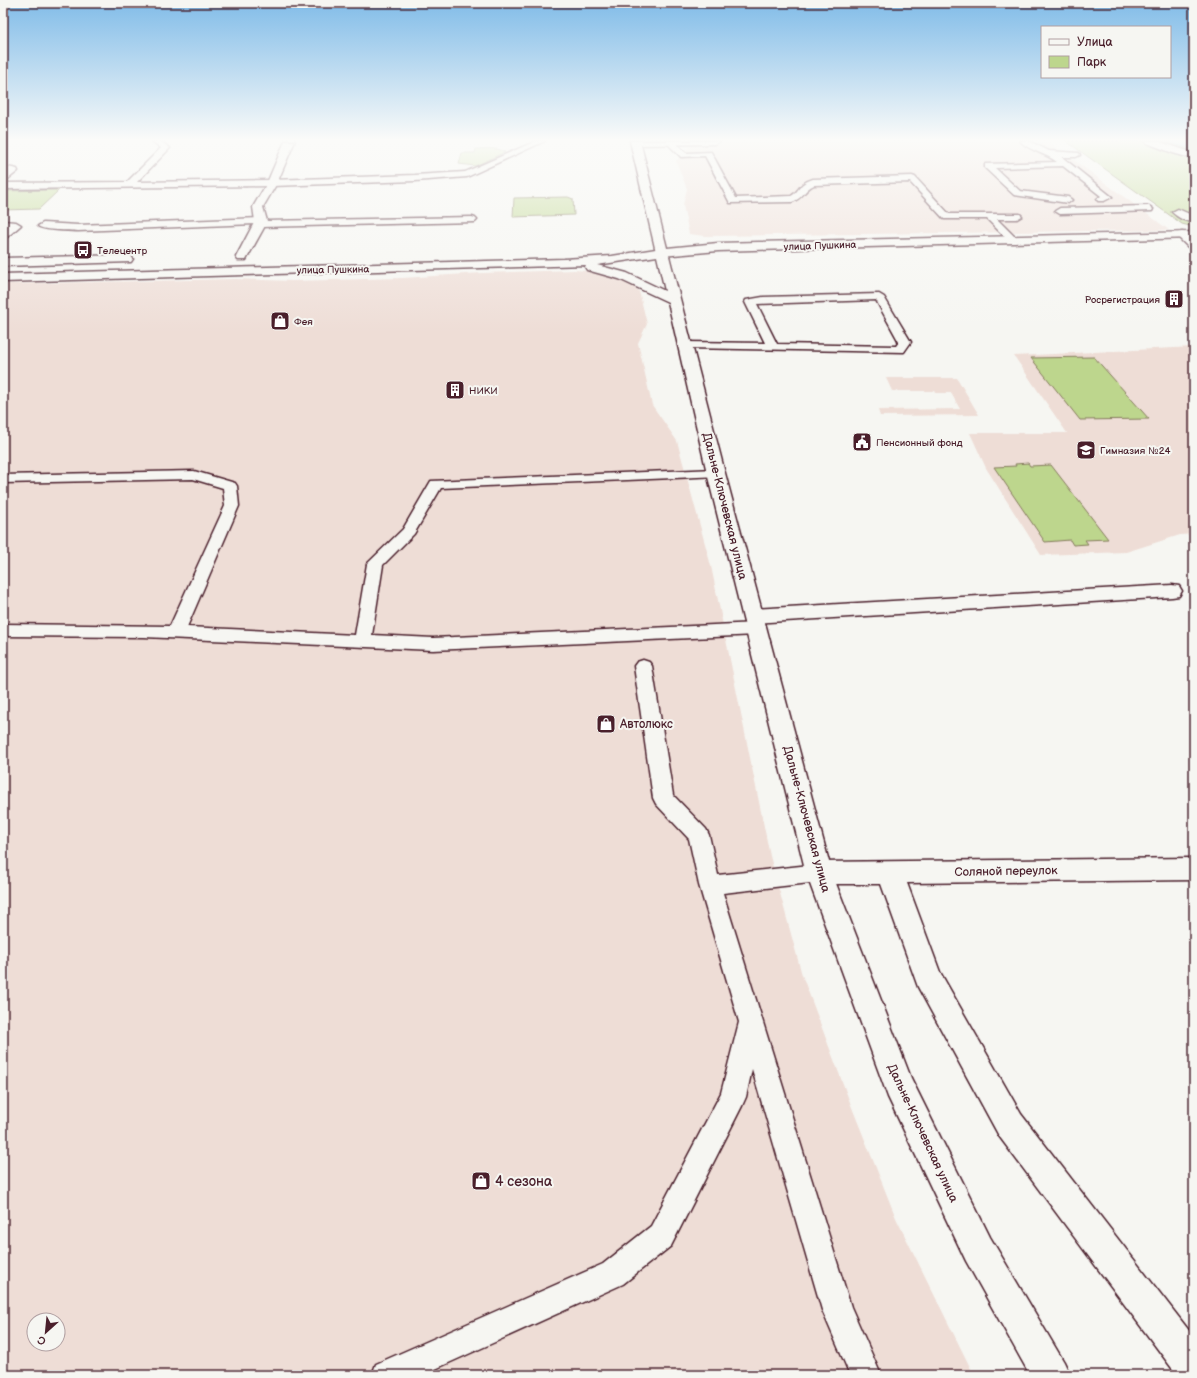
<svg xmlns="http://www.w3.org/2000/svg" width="1197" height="1378" viewBox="0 0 1197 1378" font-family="'Balsamiq Sans',sans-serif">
<rect width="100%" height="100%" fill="#f6f6f2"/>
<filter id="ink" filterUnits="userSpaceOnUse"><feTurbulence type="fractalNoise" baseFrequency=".025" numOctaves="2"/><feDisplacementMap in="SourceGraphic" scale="8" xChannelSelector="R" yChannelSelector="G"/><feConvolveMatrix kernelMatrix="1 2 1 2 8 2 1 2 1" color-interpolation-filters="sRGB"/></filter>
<g filter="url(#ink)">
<path fill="#eeddd6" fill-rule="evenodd" d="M802 141H1048L1169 230 705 236 689 234 683 205 687 189 676 161 691 144Z
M575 270 586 271 614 277 633 286 639 291 647 324 638 343 652 405 677 441 711 566 770 856 802 975 851 1105 896 1218 974 1375H3V284L236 279 293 281 402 278 482 273ZM34 1320H58V1344H34Z
M1194 347V534L1180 535 1126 552 1041 555 986 468 970 433H1067L1014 356Z
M886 378H957L979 415 880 416 878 410 960 409 951 393H936L935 391H892Z"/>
<path fill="#bdd68d" stroke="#847a5c" d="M1066 141H1194V227L1182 224Z
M476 149C485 149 497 147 505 152L475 166 459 164 462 153H475Z
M59 190 39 209 3 210V191Z
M568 197 573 199 574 215 513 217 514 198Z
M1094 357 1149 419 1080 420 1031 358Z
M1028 463 1030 466 1051 465 1108 539 1085 540 1088 544 1073 545 1070 540 1045 542 994 467 1016 466 1015 464Z"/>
<path fill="#88c9e9" stroke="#6f859d" d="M1164 141H1194V150Z"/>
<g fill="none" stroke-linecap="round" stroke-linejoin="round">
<defs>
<path id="lane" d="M152 141H160L170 148 137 182 272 180 415 175 465 172 536 141H545L467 177 415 181 272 186 3 189V177L8 172 3 171V166L17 169 18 171 3 183 127 182 161 148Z
M668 141H674L686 153 711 152 736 198 791 196C800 192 797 184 813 179L912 176 915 177 949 214H1020L1022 216 1017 219H997L1017 239 1012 242 1009 241 987 219H944L910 182 814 185C804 189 804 198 792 202L730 203 705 156 681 157 668 144Z
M1020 141H1029L1049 151 1079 153 1080 155 1076 157H1062L1112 197 1104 201H1098L1097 199 1101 196 1063 166 995 168 1020 191 1068 197 1072 200 1068 203 1014 195 985 168V164L1057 162C1046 153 1031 152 1020 141Z
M1149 206 1153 209 1152 211 1060 214 1055 211 1060 208Z
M472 217 475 218 477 220 475 222 260 227 255 224 78 231C69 230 43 231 38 226L43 223 78 225 261 218 266 221Z
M3 221 16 222 21 225 6 238 3 239V231L8 227H3Z
M879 294 884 297 911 342 904 352 684 348 680 347 678 345 680 343 684 342 765 343 745 302 746 300 763 297ZM876 300 899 342 896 346 777 344 757 304Z
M716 469 721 470 723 473 721 476 441 488 414 534 383 565 372 635 433 638 757 623 763 625 765 629 763 633 757 635 433 650 144 637 3 636V624L170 626 225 506 223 488 193 479 3 483V475L194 471 235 483 237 486 239 506 187 627 355 635 367 564 403 529 431 481Z
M643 660 649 662 652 666 673 795 706 829 709 835 718 875 819 864 827 866 830 873 827 880 819 882 723 893 851 1307 881 1375H850L822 1310 752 1069 746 1097 742 1106 671 1246 623 1284 422 1375H372L376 1364 603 1264 651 1226 721 1093 739 1022 699 885 689 839 656 804 653 798 634 666 637 662Z"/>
<path id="street" d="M285 141H295L277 183 263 207 267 221 266 224 246 260H238L236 257 255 221 253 207 267 183Z
M631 141H720L715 144 635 145 632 144Z
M1145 141H1157L1194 153V159L1173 153 1147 143Z
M1178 209 1194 216V222C1186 222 1178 218 1172 212Z
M1182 232 1186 233 1194 240V250L1190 249 1176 235 1178 233Z
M1172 585 1179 586 1182 591 1179 596 1172 597 753 623 746 621 743 616 746 611 753 609Z
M1194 858V880L907 883 940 972 1021 1114 1194 1337V1375H1177L999 1136 918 987 881 884H819L810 881 806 873 810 865 819 862Z"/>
<path id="secondary" d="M630 141H640L667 248 718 243 1194 232V238L718 251 662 256 658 255 656 252Z"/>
<path id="primary" d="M662 248 666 249 668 252 725 473 832 873 911 1078 990 1237 1064 1362 1070 1375H1030L966 1261 888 1097 806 873 707 473 668 302 619 279 587 270 585 267 586 265 3 282V274L564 259 612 256ZM657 256 665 291 627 273 597 265Z
M127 255 131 256 133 259 131 262 3 266V258Z"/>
</defs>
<use href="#lane" stroke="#4a1f2b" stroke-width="3"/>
<use href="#street" stroke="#4a1f2b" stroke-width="3"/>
<use href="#secondary" stroke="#4a1f2b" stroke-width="3"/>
<use href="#primary" stroke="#4a1f2b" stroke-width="3"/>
<use href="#lane" fill="#f6f6f2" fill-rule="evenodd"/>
<use href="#street" fill="#f6f6f2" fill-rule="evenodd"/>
<use href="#secondary" fill="#f6f6f2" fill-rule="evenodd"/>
<use href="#primary" fill="#f6f6f2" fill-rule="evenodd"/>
</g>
</g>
<linearGradient id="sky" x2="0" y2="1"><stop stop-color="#81bce8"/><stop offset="0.42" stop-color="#fbfbf9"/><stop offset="1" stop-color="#fbfbf9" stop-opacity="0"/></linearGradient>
<rect width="1197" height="333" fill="url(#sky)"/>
<defs>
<symbol id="bus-square" viewBox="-11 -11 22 22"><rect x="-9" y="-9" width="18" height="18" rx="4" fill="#4a1f2b" stroke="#f6f6f2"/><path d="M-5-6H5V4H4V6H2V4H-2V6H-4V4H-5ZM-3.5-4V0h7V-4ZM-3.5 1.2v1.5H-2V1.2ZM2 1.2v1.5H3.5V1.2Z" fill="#fff"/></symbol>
<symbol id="building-square" viewBox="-11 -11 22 22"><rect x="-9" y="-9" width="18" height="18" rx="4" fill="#4a1f2b" stroke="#f6f6f2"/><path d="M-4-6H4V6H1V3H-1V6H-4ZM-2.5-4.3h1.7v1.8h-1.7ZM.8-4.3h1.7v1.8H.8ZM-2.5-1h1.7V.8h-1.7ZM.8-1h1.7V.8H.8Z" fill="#fff"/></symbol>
<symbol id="shop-square" viewBox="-11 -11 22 22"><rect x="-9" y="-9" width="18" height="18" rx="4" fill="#4a1f2b" stroke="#f6f6f2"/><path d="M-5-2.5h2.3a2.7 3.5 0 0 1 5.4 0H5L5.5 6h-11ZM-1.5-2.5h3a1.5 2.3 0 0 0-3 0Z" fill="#fff"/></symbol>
<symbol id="civic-square" viewBox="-11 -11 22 22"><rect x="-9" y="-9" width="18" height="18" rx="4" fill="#4a1f2b" stroke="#f6f6f2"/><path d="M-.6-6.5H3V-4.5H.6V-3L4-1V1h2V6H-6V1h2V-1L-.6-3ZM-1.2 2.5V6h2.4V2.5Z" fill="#fff"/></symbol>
<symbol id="school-square" viewBox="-11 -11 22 22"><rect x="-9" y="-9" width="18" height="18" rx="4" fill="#4a1f2b" stroke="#f6f6f2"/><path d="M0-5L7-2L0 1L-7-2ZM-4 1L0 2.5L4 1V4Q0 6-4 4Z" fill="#fff"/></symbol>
</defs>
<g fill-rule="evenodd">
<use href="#bus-square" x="72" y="239" width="22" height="22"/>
<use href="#building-square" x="1163" y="288" width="22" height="22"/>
<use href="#shop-square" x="269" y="310" width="22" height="22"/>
<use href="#building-square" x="444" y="379" width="22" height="22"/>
<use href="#civic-square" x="851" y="431" width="22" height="22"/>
<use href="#school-square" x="1075" y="439" width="22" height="22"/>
<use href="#shop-square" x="595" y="713" width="22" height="22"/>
<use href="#shop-square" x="470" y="1170" width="22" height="22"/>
</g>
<g text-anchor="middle" stroke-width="4" stroke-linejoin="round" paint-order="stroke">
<g font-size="10" fill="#4a1f2b" stroke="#f6f6f2">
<text transform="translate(820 245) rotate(-2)" y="4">улица Пушкина</text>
<text transform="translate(333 269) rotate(-1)" y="4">улица Пушкина</text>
</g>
<g font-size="10" fill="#4a1f2b" stroke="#f6f6f2" text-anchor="start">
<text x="97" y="254">Телецентр</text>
<text x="1160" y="303" text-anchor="end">Росрегистрация</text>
<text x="294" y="325">Фея</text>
<text x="469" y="394">НИКИ</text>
<text x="876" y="446">Пенсионный фонд</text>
<text x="1100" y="454">Гимназия №24</text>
</g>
<g font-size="12" fill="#4a1f2b" stroke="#f6f6f2">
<text transform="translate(725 506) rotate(76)" y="4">Дальне-Ключевская улица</text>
<text transform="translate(807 819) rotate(75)" y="4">Дальне-Ключевская улица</text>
<text transform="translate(1006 871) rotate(-1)" y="4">Соляной переулок</text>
<text transform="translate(923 1133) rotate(65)" y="4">Дальне-Ключевская улица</text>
</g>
<g font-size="12" fill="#4a1f2b" stroke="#f6f6f2" text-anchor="start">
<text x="620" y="728">Автолюкс</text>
</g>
<g font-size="14" fill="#4a1f2b" stroke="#f6f6f2" text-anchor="start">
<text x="495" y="1186">4 сезона</text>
</g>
</g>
<rect width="1197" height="1378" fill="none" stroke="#f6f6f2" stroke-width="16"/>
<rect x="8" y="8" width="1181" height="1362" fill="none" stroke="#4a1f2b" stroke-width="1.5" filter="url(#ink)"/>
<rect x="1041" y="26" width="130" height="52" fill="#f6f6f2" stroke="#b1a0a2"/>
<rect x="1049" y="39" width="20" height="6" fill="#f6f6f2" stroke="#b1a0a2"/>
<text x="1077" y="46" font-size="12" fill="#4a1f2b">Улица</text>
<rect x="1049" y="56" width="20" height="12" fill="#bdd68d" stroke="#b1a0a2"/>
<text x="1077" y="66" font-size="12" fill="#4a1f2b">Парк</text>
<g transform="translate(46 1332) rotate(207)"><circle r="19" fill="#f6f6f2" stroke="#b1a0a2"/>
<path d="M0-3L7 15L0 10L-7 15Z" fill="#4a1f2b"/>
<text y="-6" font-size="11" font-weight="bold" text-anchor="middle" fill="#4a1f2b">С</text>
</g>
</svg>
